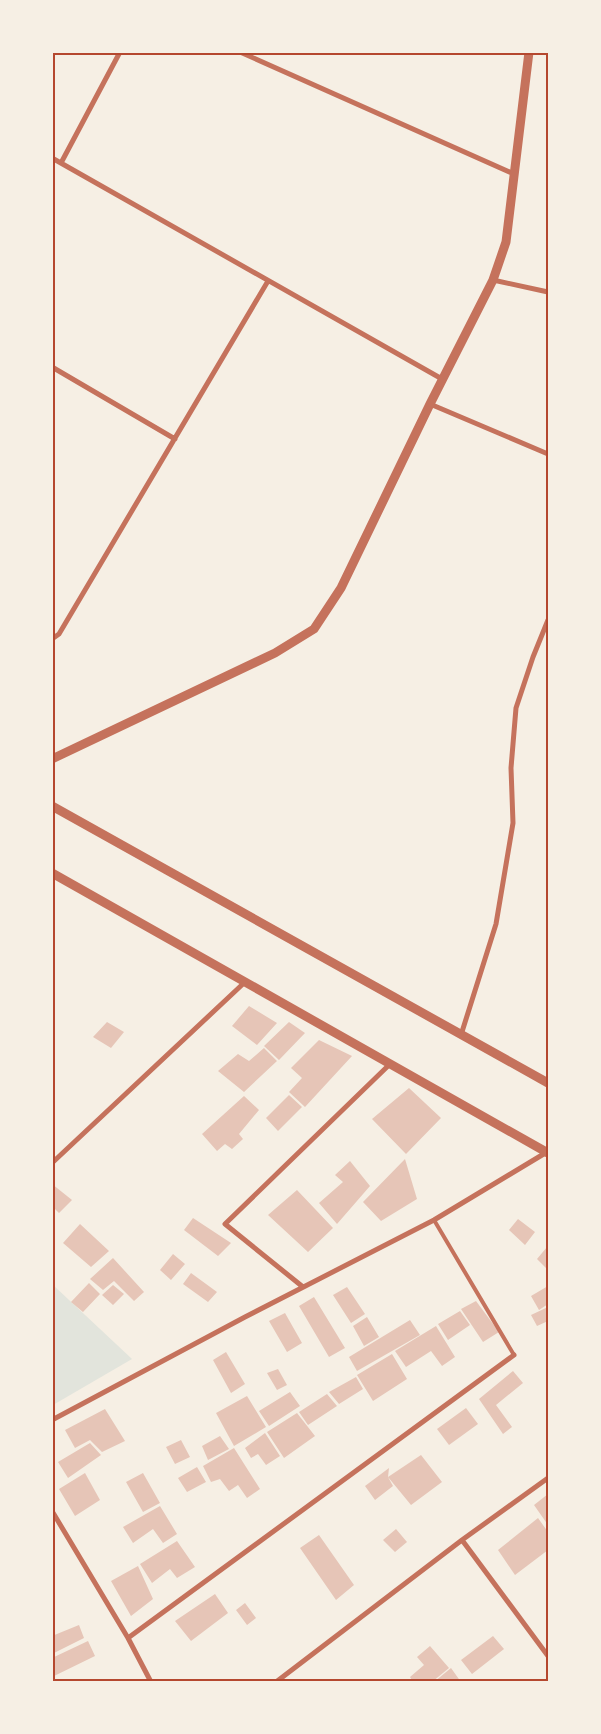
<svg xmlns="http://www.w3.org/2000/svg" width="601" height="1734" viewBox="0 0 601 1734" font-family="Lato,sans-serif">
<rect width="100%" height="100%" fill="#f6efe4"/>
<path fill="#e2e4dc" d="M53 1285 132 1359 53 1405H52Z"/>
<path fill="#e6c5b7" d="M249 1006 277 1023 257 1045 232 1026Z
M107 1022 124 1032 111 1048 93 1037Z
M289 1022 305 1033 279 1060 264 1046Z
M319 1040 352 1056 305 1107 289 1092 302 1078 291 1068Z
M264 1048 277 1061 244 1092 218 1071 238 1054 249 1061Z
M409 1088 441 1118 406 1154 372 1119Z
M289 1095 302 1107 278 1131 266 1118Z
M244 1096 259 1110 239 1134 243 1139 232 1149 225 1144 217 1151 202 1134Z
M405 1159 417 1199 381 1221 363 1202Z
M350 1161 370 1186 337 1224 319 1203 343 1182 335 1175Z
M52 1184 72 1200 59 1213 52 1206Z
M297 1190 333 1228 308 1252 268 1215Z
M193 1218 231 1243 218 1256 184 1230Z
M518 1219 535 1232 525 1245 509 1230Z
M80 1224 109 1251 91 1267 63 1243Z
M547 1247 548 1249V1270L537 1259Z
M173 1254 185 1264 171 1280 160 1270Z
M113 1258 144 1292 134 1301 114 1281 103 1290 90 1279Z
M191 1273 217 1292 208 1302 183 1284Z
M89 1283 100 1294 83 1312 71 1302Z
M113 1285 124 1294 113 1305 102 1295Z
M548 1286V1304L539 1310 531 1296Z
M347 1287 365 1314 351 1323 333 1295Z
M314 1297 345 1348 329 1357 299 1306Z
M476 1301 499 1332 483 1342 461 1309Z
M548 1307V1321L537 1326 531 1315Z
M460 1311 470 1325 448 1340 438 1324Z
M285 1313 302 1343 287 1352 269 1321Z
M367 1317 379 1337 364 1346 353 1326Z
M410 1320 420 1335 357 1371 349 1357Z
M436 1326 455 1357 442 1366 431 1351 406 1367 395 1351Z
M226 1352 245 1384 231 1393 213 1360Z
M392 1354 407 1379 373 1401 357 1375Z
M278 1369 287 1385 277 1390 267 1373Z
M513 1371 523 1383 496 1405 512 1427 503 1434 479 1399Z
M356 1377 363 1389 339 1404 329 1392Z
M290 1392 300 1406 269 1426 259 1411Z
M327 1394 337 1406 308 1425 299 1412Z
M247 1396 266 1427 234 1446 216 1413Z
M466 1408 478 1424 449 1445 437 1429Z
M105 1409 125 1441 102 1452 90 1440 75 1448 65 1430Z
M297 1413 315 1436 284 1458 267 1432Z
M265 1433 280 1456 266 1465 258 1454 251 1458 245 1448Z
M220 1436 229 1449 208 1460 202 1446Z
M181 1440 190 1457 175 1464 166 1447Z
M90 1443 101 1455 68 1478 58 1462Z
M234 1448 260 1489 247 1498 238 1485 229 1491 220 1479 211 1482 203 1466Z
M421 1455 442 1482 411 1505 388 1477Z
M197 1467 206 1482 187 1492 178 1478Z
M389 1468 388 1477 393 1486 375 1500 365 1486Z
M85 1473 100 1500 75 1516 59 1489Z
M143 1473 160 1503 143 1512 126 1482Z
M548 1494V1525L534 1505Z
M160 1506 177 1534 163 1543 153 1529 133 1543 123 1527Z
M538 1518 548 1532V1550L515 1575 498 1550Z
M396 1529 407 1542 395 1552 383 1540Z
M319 1535 354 1585 336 1600 300 1548Z
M177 1541 195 1567 177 1578 170 1569 152 1583 140 1564Z
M138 1566 153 1599 131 1616 111 1581Z
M215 1594 228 1613 191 1641 175 1621Z
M245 1603 256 1618 247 1625 236 1610Z
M79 1625 84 1638 52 1654V1636Z
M493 1636 504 1649 472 1674 461 1660Z
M88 1641 95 1656 52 1677V1658Z
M430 1646 449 1668 432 1682H413L410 1677 424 1665 417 1657Z
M451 1668 461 1682H434Z"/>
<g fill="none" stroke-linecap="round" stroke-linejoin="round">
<path stroke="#c5725c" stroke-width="4" d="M434 1220 514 1355"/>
<path stroke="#c5725c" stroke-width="5" d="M240 52 514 174
M52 158 442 379
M61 163 120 52
M493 280 548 292
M52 367 175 439
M430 404 548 454
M52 639 59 634 268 281
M461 1035 496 924 513 823 511 768 516 708 533 657 548 620
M52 1163 245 982
M303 1287 225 1224 390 1064
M52 1420 245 1317 434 1220 547 1152
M52 1511 128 1638 151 1682
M462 1540 548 1656
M128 1638 514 1355
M276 1682 462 1540 548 1478"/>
<path stroke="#c5725c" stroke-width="9" d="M52 759 275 653 314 629 341 588 430 404 493 280 506 242 529 52
M52 806 548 1083
M52 873 548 1153"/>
</g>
<rect width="601" height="1734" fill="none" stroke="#f6efe4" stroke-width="108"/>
<rect x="54" y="54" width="493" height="1626" fill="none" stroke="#b5482f" stroke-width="2"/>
</svg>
